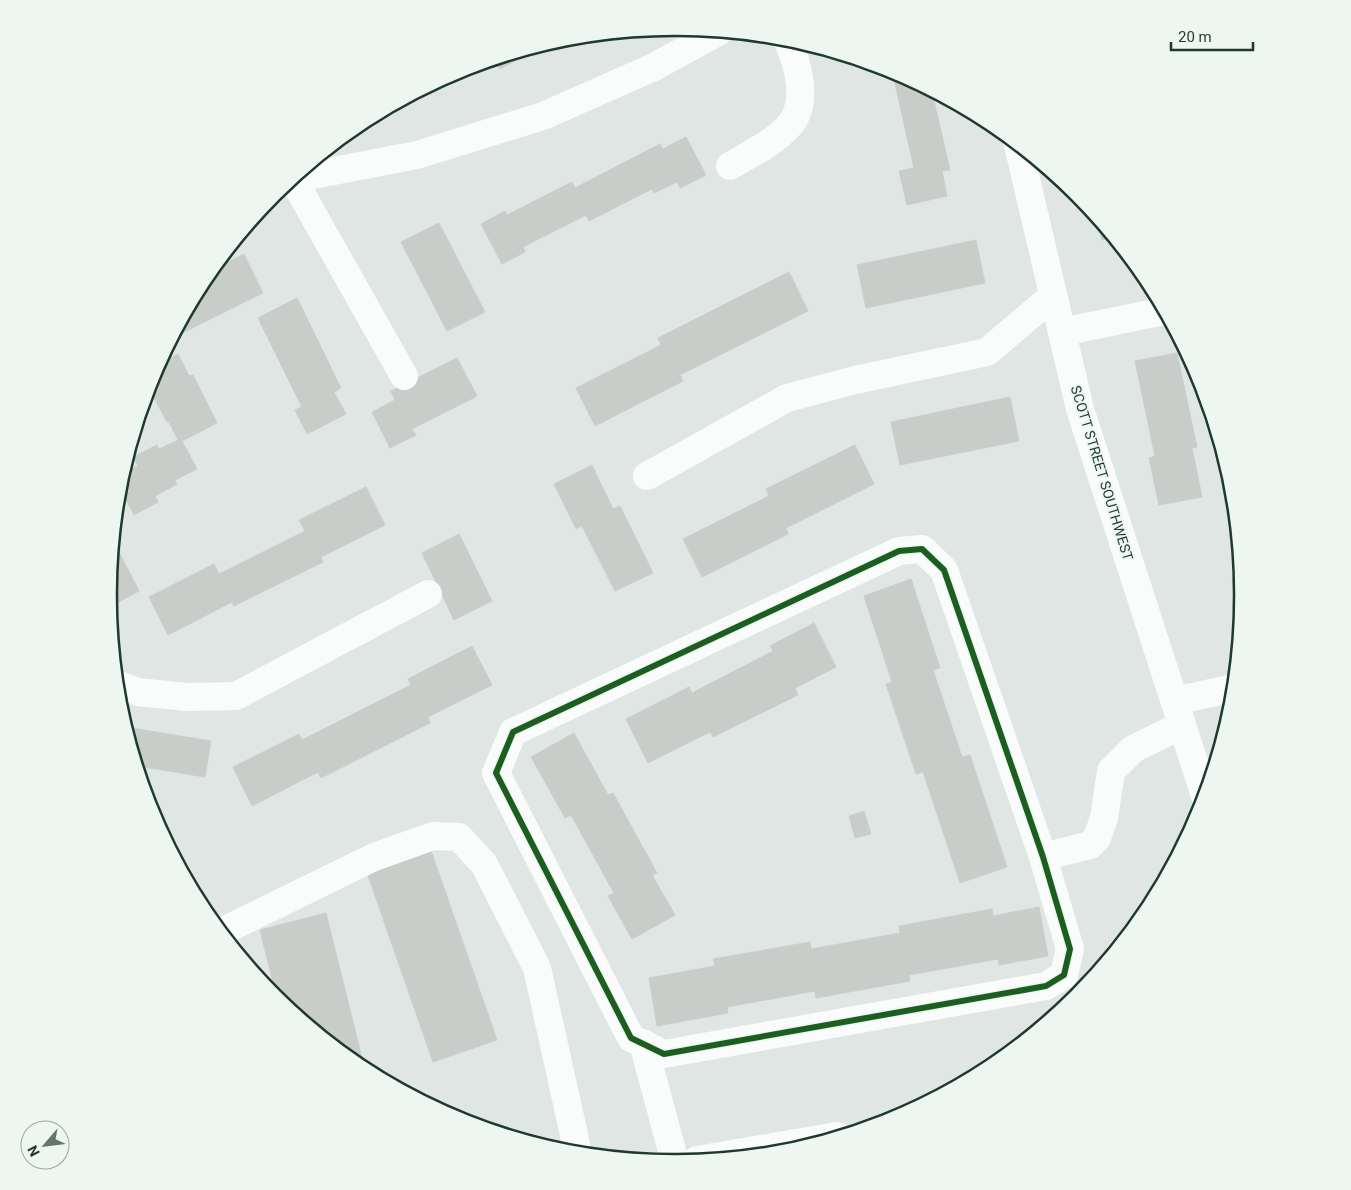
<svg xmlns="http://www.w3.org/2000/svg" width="1351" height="1190" viewBox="0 0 1351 1190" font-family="Roboto,sans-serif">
<rect width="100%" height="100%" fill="#e0e6e3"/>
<path fill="#c8cdca" stroke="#c9cfcc" d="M565 38H571L544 52 541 47 500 69 495 60Z
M892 70 932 92 950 170 942 171 947 196 907 205 899 171 914 168Z
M686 137 706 175 680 188 677 182 654 193 652 189 589 221 586 215 523 247 525 252 502 264 481 224 505 211 507 215 572 182 575 188 660 144 663 149Z
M1097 218 1113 237 1102 240Z
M439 223 485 312 447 331 401 242Z
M976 240 985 283 866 308 857 265Z
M244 254 263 293 176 336 175 334 204 279 212 270Z
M789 272 808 311 680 375 683 381 595 426 576 388 661 345 658 338Z
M297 298 341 388 334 392 346 414 307 434 295 410 302 407 258 318Z
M1177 353 1197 447 1192 448 1202 497 1159 505 1149 458 1155 456 1135 361Z
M178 354 189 376 193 375 217 423 182 441 197 469 175 480 177 484 155 496 158 502 134 515 119 486 122 474 138 466 133 457 157 445 159 449 178 440 169 422H167L151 392 154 391 150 382 158 365Z
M457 358 477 396 412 429 416 435 390 448 372 412 395 400 391 391Z
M1010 397 1019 441 900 465 891 422Z
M855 445 874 484 786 528 788 534 702 577 683 539 769 496 766 489Z
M592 465 613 509 620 506 653 573 615 591 582 526 576 529 554 484Z
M366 487 385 525 321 557 323 562 234 606 232 602 168 635 149 597 214 564 219 574 305 531 299 520Z
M459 534 492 601 454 620 422 553Z
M113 540 139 591 109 607 108 595Z
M1240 570 1242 589 1232 581Z
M911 579 940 668 933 670 962 757 970 755 1007 867 960 883 923 772 916 774 886 684 892 682 864 596Z
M814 623 836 667 795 688 798 695 713 737 710 732 648 763 626 719 689 687 692 693 773 651 770 646Z
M472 646 492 685 428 717 430 723 321 778 318 772 252 806 233 767 299 734 302 740 411 685 408 679Z
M125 727 211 741 205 777 137 766Z
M574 733 608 795 613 793 657 873 652 875 675 915 632 939 608 896 614 893 571 815 565 818 531 757Z
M864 811 871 834 855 838 849 816Z
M428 842 497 1040 433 1062 364 864Z
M1039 907 1048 956 999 965 998 959 909 975 910 981 816 998 815 991 727 1007 728 1013 657 1026 649 978 715 966 713 959 810 942 811 949 900 933 899 926 992 909 993 916Z
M326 913 363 1062 356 1064 277 998 260 930Z"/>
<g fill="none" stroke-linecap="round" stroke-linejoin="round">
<path stroke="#fafbfb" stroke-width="28" d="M1018 145 1080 409 1205 796
M730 166C750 154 772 144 788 127 810 104 798 63 786 38
M292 179 417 155 543 116 654 67 718 32
M293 179 404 376
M1062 332 1164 311
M647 476 787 398 855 380 987 352 1053 296
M922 549 944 570 1043 857 1070 949 1064 975 1046 986 664 1054 631 1038 496 773 513 732 899 551Z
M117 684 138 692 187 697 236 696 428 594
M1174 701 1234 688
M1043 857 1090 845 1097 838 1104 818 1111 771 1133 749 1182 725
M221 932 374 857 433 836 459 837 484 864 537 968 578 1153
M643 1043 675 1162
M697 1160 837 1136"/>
<defs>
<path id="cycleway" d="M922 549 944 570 1043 857 1070 949 1064 975 1046 986 664 1054 631 1038 496 773 513 732 899 551Z"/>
</defs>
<use href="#cycleway" stroke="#edf6f0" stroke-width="9"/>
<use href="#cycleway" stroke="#1b5e20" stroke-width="6"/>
</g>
<g text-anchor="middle" stroke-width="4" stroke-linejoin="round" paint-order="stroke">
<g font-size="14" fill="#1f392e" stroke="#edf6f0">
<text transform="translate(1102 473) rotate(73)" y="5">SCOTT STREET SOUTHWEST</text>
</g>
</g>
<path d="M0 0H1351V1190H0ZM675 36H676A558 558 0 0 1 1234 594V596A558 558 0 0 1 676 1154H675A558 558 0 0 1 117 596V594A558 558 0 0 1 675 36Z" fill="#edf6f0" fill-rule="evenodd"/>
<path fill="none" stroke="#1f392e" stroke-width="2.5" d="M675 36H676A558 558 0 0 1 1234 594V596A558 558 0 0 1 676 1154H675A558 558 0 0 1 117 596V594A558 558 0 0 1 675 36Z"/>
<g transform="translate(45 1145) rotate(242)"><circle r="24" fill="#edf6f0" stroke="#9baaa2"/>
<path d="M0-4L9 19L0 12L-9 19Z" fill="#63766d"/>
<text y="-8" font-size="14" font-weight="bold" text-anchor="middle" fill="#1f392e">N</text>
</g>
<path d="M1171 42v8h82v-8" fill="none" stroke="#1f392e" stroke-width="2.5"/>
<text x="1178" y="42" font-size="15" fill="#1f392e" stroke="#edf6f0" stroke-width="4" paint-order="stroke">20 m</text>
</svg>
